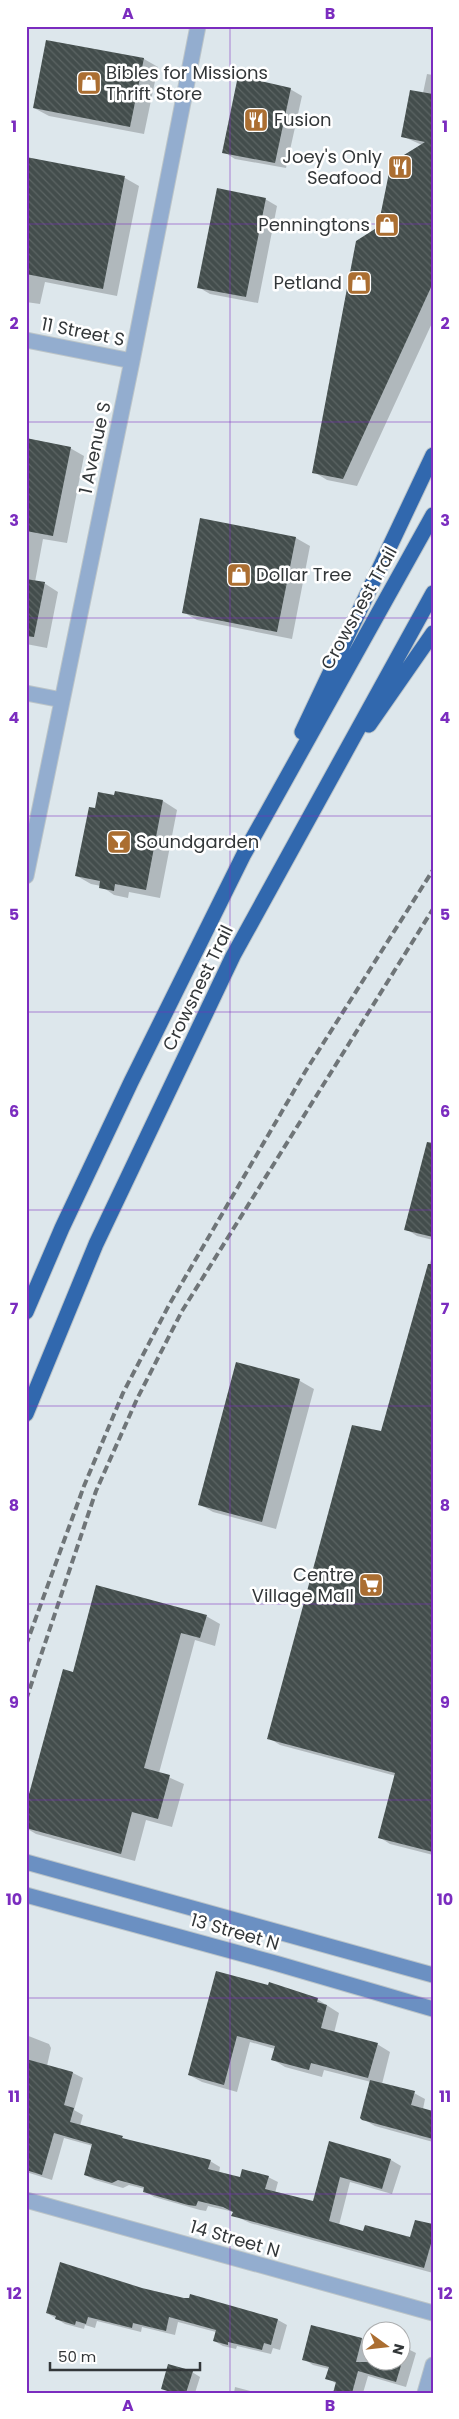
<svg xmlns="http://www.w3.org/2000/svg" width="459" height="2419" viewBox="0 0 459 2419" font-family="Poppins,sans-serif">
<defs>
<pattern id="building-back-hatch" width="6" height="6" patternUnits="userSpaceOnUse" patternTransform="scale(1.25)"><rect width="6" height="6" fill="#434d4c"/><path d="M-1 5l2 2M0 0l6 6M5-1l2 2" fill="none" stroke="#5c6564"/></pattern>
</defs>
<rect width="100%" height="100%" fill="#dde7ec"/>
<path fill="#0003" d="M411 26H433V30Z
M47 41 144 59 158 67 144 134 49 116 34 108Z
M427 74 433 75V321L357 486 327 480 314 472 379 228 422 145 402 136 423 93Z
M290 89 302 96 286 168 235 159 224 152Z
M26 158 125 178 139 186 117 296 45 282 40 304 26 302Z
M265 199 277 206 258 303 210 294 198 287Z
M26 439 70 448 84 456 67 543 43 539 35 582 44 583 58 592 47 648 26 644Z
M201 519 296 538 310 546 292 639 197 620 183 612Z
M116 792 163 801 177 810 160 898 129 892 128 898 114 895 101 886 91 884 77 876Z
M433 1175V1240L417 1236 406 1229Z
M433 1252V1855L390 1844 379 1837 396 1776 280 1745 269 1738 382 1433Z
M237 1363 300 1381 314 1389 276 1529 213 1512 199 1504Z
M206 1616 220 1624 215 1646 195 1640 159 1773 184 1784 172 1827 146 1820 135 1861 36 1834 26 1828V1809L73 1673Z
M217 1973 317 1999 339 2013 334 2033 377 2044 390 2052 382 2084 414 2093 425 2099 423 2109 433 2112V2142L375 2126 363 2119 371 2082 324 2070 322 2077 285 2067 272 2059 275 2049 250 2042 237 2092 202 2082 189 2075Z
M26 2035 49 2044 51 2048 47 2066 73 2073 83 2078 74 2110 83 2115 80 2126 129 2141 210 2161 220 2167 219 2173 241 2179 268 2177 278 2182 275 2193 314 2203 329 2143 391 2160 401 2166 392 2194 350 2182 339 2225 364 2232 411 2239 433 2226V2273L250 2223 233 2215 234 2212 208 2206 206 2211 200 2210 154 2197 145 2191V2189L129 2185 123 2188 95 2180 85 2175 93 2146 64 2138 52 2180 26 2172Z
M142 2289 278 2320 287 2325 280 2350 273 2348 271 2354 237 2346 236 2349 223 2346 214 2341 216 2332 178 2322 175 2335 142 2327 141 2332 97 2321 95 2328 85 2325 84 2329 65 2324 47 2313Z
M312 2326 372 2341V2362H402V2346L416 2353 406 2387 368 2376 363 2393H335L337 2384 327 2378 329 2369 313 2365 304 2359Z
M192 2372 200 2377 195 2393H170L163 2388Z
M235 2387 258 2393H234Z"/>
<path fill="url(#building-back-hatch)" d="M46 40 144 58 130 127 33 108Z
M238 76 291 88 275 163 222 153Z
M410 90 433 94V283L343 479 312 473 356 241 378 227 391 163 425 142 401 137Z
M26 157 125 176 103 289 26 274Z
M217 188 266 198 246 297 197 288Z
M26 438 71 447 53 536 26 531Z
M200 518 296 537 277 632 182 613Z
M26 579 45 582 34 637 26 636Z
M115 791 163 800 146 890 115 884 114 891 99 888 100 881 75 876 89 807 95 808 98 792 114 795Z
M427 1142 433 1143V1237L404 1230Z
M428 1264H433V1852L378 1838 395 1773 267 1739 352 1425 381 1431Z
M236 1362 300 1379 262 1522 198 1505Z
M96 1585 207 1615 200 1638 181 1633 144 1768 170 1775 158 1819 132 1812 121 1854 26 1828V1805L63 1669 73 1672Z
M216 1971 268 1985 269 1982 318 1998 317 2002 327 2005 321 2028 378 2043 368 2078 311 2063 309 2070 271 2060 275 2046 237 2036 224 2085 188 2075Z
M26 2059 73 2072 64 2105 74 2108 70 2122 123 2136 122 2138 211 2160 208 2169 240 2177 242 2169 269 2176 265 2189 313 2201 329 2141 391 2159 382 2189 340 2177 329 2221 363 2231 365 2225 410 2237 415 2220 433 2224V2237L424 2268 239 2218 231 2216 233 2212 223 2207 198 2201 196 2206 188 2205 143 2192 144 2187 118 2180 112 2183 84 2175 92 2144 54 2133 42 2175 26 2170Z
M370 2080 415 2091 411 2105 433 2111V2139L362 2120 360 2118Z
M60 2262 142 2288 184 2298H189L190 2294 278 2319 271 2345 264 2343 262 2350 228 2342V2345L213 2341 216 2330 169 2317 166 2331 133 2323 132 2328 88 2317 86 2324 76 2321 75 2325 55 2319 56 2316 46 2313Z
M311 2325 362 2338 356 2362H402L396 2382 358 2371 352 2393H333L336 2382 325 2379 329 2367 302 2360Z
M168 2364 193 2371 186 2393H174L161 2389Z"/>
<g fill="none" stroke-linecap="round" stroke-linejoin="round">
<defs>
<path id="street" d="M26 340 132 361
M26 693 62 700
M26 876 132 361 198 26
M26 2200 433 2313
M425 2393 433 2365"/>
<path id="secondary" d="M26 1862 433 1975
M26 1895 275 1963 433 2009"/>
<path id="highway" d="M369 725 433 633
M302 732 433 455
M26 1312 62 1228 131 1082 244 854 433 515
M26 1414 96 1244 233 956 433 593"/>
</defs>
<use href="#street" stroke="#bbc4c8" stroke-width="17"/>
<use href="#secondary" stroke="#bbc4c8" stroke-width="17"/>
<use href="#highway" stroke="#bbc4c8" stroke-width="17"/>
<use href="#street" stroke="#93adcf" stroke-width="15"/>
<use href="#secondary" stroke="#6b90c2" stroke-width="15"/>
<use href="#highway" stroke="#3168ae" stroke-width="15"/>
<path stroke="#6f7578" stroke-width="4" stroke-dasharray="8 4" stroke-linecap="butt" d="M26 1645 84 1486 123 1393 169 1305 305 1072 433 870
M26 1700 96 1491 137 1399 182 1311 433 909"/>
</g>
<path fill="none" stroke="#7b2cbf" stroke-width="1" stroke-opacity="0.55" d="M230 26V2393M26 224H433M26 422H433M26 618H433M26 816H433M26 1012H433M26 1210H433M26 1406H433M26 1604H433M26 1800H433M26 1998H433M26 2194H433"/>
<defs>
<symbol id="shop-square" viewBox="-11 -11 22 22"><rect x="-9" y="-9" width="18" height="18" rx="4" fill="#ab6e31" stroke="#fff"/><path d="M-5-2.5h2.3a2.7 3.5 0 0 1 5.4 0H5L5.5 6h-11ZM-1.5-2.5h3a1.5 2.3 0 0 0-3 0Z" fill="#fff"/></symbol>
<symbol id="restaurant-square" viewBox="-11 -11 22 22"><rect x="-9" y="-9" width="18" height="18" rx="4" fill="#ab6e31" stroke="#fff"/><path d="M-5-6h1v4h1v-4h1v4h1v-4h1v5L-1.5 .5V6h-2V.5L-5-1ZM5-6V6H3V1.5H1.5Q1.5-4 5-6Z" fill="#fff"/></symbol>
<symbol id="bar-square" viewBox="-11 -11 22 22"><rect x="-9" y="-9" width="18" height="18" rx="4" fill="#ab6e31" stroke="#fff"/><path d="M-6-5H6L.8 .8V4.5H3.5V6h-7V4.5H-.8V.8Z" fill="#fff"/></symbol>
<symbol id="supermarket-square" viewBox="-11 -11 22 22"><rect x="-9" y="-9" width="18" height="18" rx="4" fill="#ab6e31" stroke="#fff"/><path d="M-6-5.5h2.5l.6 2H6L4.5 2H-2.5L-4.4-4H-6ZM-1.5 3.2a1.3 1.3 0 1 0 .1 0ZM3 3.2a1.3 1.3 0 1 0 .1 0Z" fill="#fff"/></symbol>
</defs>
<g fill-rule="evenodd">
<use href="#shop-square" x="75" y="69" width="28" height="28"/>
<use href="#restaurant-square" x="242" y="106" width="28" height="28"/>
<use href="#restaurant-square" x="386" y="153" width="28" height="28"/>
<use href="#shop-square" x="373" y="211" width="28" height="28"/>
<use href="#shop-square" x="345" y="269" width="28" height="28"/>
<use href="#shop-square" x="225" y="561" width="28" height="28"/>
<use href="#bar-square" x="105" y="828" width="28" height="28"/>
<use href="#supermarket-square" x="357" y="1571" width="28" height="28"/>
</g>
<g text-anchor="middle" stroke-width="5" stroke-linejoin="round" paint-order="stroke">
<g font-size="18" fill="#333739" stroke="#fff" text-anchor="start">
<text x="106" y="79">Bibles for Missions<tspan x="106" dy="21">Thrift Store</tspan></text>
<text x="274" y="126">Fusion</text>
<text x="382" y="163" text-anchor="end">Joey's Only<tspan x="382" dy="21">Seafood</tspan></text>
<text x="370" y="231" text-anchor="end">Penningtons</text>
<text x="342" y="289" text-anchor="end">Petland</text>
<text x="256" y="581">Dollar Tree</text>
<text x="136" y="848">Soundgarden</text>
<text x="354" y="1581" text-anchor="end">Centre<tspan x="354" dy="21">Village Mall</tspan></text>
</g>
<g font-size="18" fill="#333739" stroke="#fff">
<text transform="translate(83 332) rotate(11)" y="6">11 Street S</text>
<text transform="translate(95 448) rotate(-78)" y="6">1 Avenue S</text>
<text transform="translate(359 608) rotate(-61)" y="6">Crowsnest Trail</text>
<text transform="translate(198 988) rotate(-64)" y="6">Crowsnest Trail</text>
<text transform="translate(235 1932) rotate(16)" y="6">13 Street N</text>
<text transform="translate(235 2239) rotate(16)" y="6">14 Street N</text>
</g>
</g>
<rect width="459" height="2419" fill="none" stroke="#ffffff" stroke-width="55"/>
<g transform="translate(386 2346) rotate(105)"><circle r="24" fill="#ffffff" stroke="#adafb0"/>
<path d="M0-4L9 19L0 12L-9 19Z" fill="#ab6e31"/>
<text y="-8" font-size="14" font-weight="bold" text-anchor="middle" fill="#333739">N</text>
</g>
<path d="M50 2362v8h150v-8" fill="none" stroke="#333739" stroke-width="2.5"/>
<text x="58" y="2362" font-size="15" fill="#333739" stroke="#ffffff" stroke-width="4" paint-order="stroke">50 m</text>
<rect x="28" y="28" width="404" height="2364" fill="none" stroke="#7b2cbf" stroke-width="2"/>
<g font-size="16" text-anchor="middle" font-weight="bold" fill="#7b2cbf">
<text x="128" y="19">A</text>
<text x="330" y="19">B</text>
<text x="14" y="132">1</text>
<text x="445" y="132">1</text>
<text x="14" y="329">2</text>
<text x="445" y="329">2</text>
<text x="14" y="526">3</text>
<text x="445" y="526">3</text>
<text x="14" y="723">4</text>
<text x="445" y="723">4</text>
<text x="14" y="920">5</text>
<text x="445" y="920">5</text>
<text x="14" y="1117">6</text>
<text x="445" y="1117">6</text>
<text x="14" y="1314">7</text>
<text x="445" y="1314">7</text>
<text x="14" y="1511">8</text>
<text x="445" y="1511">8</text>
<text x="14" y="1708">9</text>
<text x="445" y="1708">9</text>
<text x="14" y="1905">10</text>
<text x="445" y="1905">10</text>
<text x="14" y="2102">11</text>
<text x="445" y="2102">11</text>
<text x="14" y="2299">12</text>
<text x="445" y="2299">12</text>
<text x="128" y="2411">A</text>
<text x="330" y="2411">B</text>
</g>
</svg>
